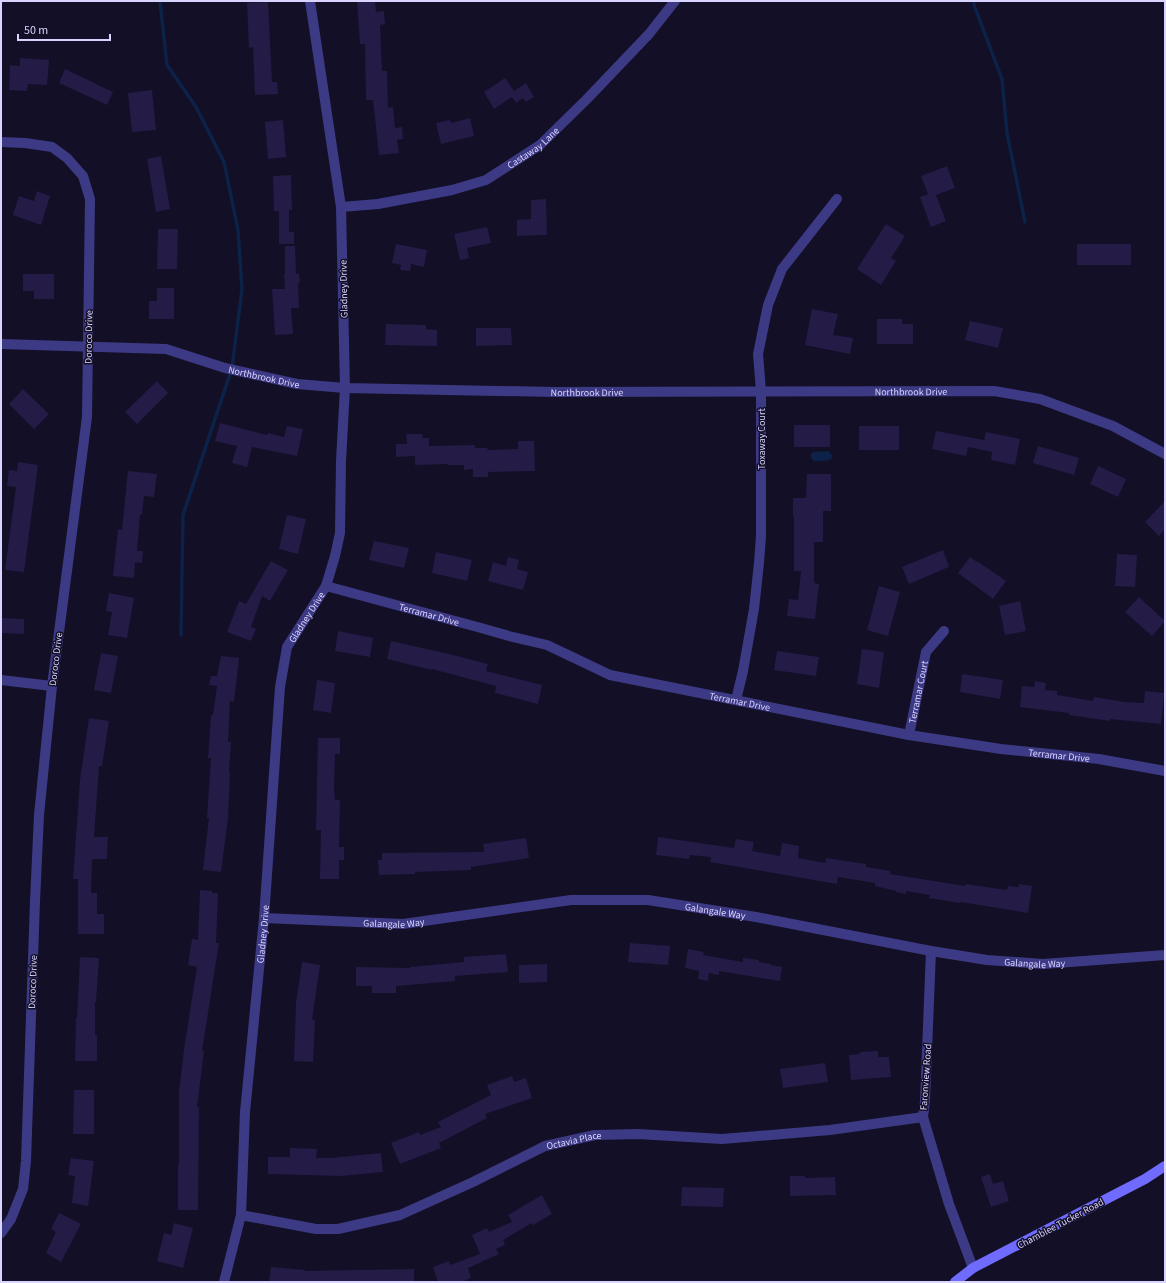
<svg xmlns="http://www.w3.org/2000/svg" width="1166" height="1283" viewBox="0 0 1166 1283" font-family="'Source Sans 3',sans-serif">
<rect width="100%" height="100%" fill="#130f26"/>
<path fill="#0c2248" d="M828 451C841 462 820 461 814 461L811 458V454L813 452Z"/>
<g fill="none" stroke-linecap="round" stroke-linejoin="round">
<path stroke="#0c2248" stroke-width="3.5" d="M160 1 167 65 196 107 224 162 238 230 242 289 232 368 183 515 181 635
M974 1V5L1002 79 1007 133 1025 222"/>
</g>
<path fill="#241b47" d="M357 1H375L376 12 384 11 385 24 380 25 382 71H387L388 108 393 107 395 128 402 127 403 139 397 140 399 153 379 155 373 100H366L365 44H360Z
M268 2 272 82H277L278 94 255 95 253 47 249 48 247 3Z
M20 58 49 60 47 85 28 84 27 91 9 90 10 65 20 66Z
M65 69 113 92 107 105 59 83Z
M505 78 514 91 526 83 534 97 526 102 523 98 516 103 512 97 494 109 484 92Z
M152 90 156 130 132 132 128 93Z
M470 118 474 136 441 144 436 123 450 120 451 123Z
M283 120 286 157 268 159 265 122Z
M161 156 170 209 156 212 147 159Z
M947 166 955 188 936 195 946 221 931 227 920 197 928 194 921 176Z
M291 175 292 210H289V232H294V244H279V211H274L273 176Z
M37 191 50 196 41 225 13 215 19 196 34 201Z
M546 199 547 235 517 236V220L531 219V200Z
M886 224 905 236 891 258 896 261 881 285 857 269Z
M487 227 491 243 467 248 469 258 460 260 454 234Z
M158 229H178L177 269H157Z
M396 244 427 250 424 267 411 264 410 271 400 270 401 265 392 263Z
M1077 244H1131V265H1077Z
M285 246H295L296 274 299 273 300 283H298L299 308H291L293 334 275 335 272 289H285L284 274H285Z
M23 274H54V299H34V291H23Z
M157 288H174V319H149V301H157Z
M812 309 838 314 833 335 853 338 850 354 805 345Z
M877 319H902V324H913V344H877Z
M970 321 1003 328 998 348 965 340Z
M386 324 426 325V329L437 330V346L385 345Z
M476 328H511L512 345 476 346Z
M157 381 168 393 137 424 125 412Z
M23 389 49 414 34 429 9 404Z
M220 423 267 435 268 433 284 437 287 426 303 429 297 456 252 447 247 467 232 463 237 446 215 441Z
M794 425H830V447H794Z
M859 426H899V450H859Z
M936 431 984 440 986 432 1020 439 1015 465 991 460 992 452 968 447 966 456 932 449Z
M406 434H422L423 438H429V446L475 445V448H487L488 450 518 449V441H534L535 471 488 472V477H473V469L464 470V465H448V464L415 465V456L396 457V444H407Z
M1038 446 1079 458 1074 475 1033 463Z
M18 462 38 465 24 572 5 570 16 487 7 486 9 470 17 471Z
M1098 466 1126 479 1118 497 1090 484Z
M128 471 157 474 154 497 144 496 142 515H140L137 551H143L142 563 135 562 134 578 113 576 118 529 122 530Z
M807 474H831V511H823V542H814V583L819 584 815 619 787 616 789 599 798 600 801 571H794V516H793V498H806Z
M1165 501V529L1159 536 1145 522Z
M287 515 306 519 298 554 279 549Z
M374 541 409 548 404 568 369 560Z
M943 550 949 567 909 584 902 567Z
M436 552 472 560 467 581 432 573Z
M1117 554 1137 555 1135 587 1115 586Z
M508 557 519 560 517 569 528 572 523 590 488 581 493 562 506 566Z
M970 557 977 562V561L1006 581 993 599 958 573Z
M271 561 288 570 270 601 262 596 251 627 256 629 251 641 227 632 239 601 246 604Z
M879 586 900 592 888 636 867 630Z
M109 593 134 598 127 638 108 635 112 612 106 611Z
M1139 597 1165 621 1152 636 1125 612Z
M1020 601 1026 631 1005 635 999 606Z
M1 618 24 619V634L1 633Z
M338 631 373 638 370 657 335 651Z
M391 641 449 654 488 664 486 671 542 685 538 704 495 693 496 686 432 669V670L387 659Z
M862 649 884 652 879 688 857 684Z
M777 651 819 657 816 676 774 670Z
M101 653 118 656 111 693 94 690Z
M221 656 239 658 234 702 230 701 228 742H231L229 773H230L228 819 221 872 203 870 209 818H207L211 758H208L211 715H213L217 686 209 685 211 676H217Z
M962 674 1003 680 1000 699 960 692Z
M317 680 335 683 331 713 313 710Z
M1035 681 1046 683 1045 690 1057 691V695L1093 701 1094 697 1124 702 1144 703 1145 691 1164 693 1161 724 1110 719V721L1069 715V713L1020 707 1022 686 1034 687Z
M89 718 109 721 102 766H99L94 837H108L107 859H92L91 893H97V914H104V934H78V879H73L80 780Z
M318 738H340V754H335L334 787 335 800H340L339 847H344V860H339V879H320L321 830H316Z
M658 837 734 848 736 839 754 842 752 851 780 856 782 843 799 846 798 858 825 863 826 858 866 864V867L890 871V874L965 886V884L1007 890 1008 886 1019 887V884L1032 886 1028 913 961 902 960 903 929 898 930 895 906 891V894L896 892V891L875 886V883L838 877 837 884 710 862 711 857 690 855 689 859 656 855Z
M526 838 529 858 471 867V870L415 872V874L379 875 378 860H382V853L484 852 483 844Z
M200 890 212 891V893H218L216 943H219L202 1051H204L197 1107H199L198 1210H178V1165H179V1092L184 1049 197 967 188 965 192 939 198 940Z
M630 943 670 946 668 965 628 962Z
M688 949 704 952 703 955 743 962V958L759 960V962L771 964V965L782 967 780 981 719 971V975L709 973 708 981 698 979 699 971 685 968Z
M506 954 508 972 455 976V981L396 986V993H372V986H356V967L410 968V967L464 962V957Z
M80 957 99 958 96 1002H95V1035H97V1061H75L76 1018H77Z
M302 962 320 965 312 1020H315L313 1062 294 1061 296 1003Z
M547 964V982L519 983V965Z
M878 1051V1057H889L891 1077 851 1080 849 1055 860 1054 859 1052Z
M825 1063 828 1082 783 1088 780 1069Z
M512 1076 514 1082 526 1078 532 1098 485 1114 487 1118 439 1143 441 1148 400 1164 391 1143 419 1132 420 1135 441 1127 438 1122 491 1095 487 1085Z
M74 1090H94V1134H73Z
M290 1148 317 1149 316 1158H331L381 1153 383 1172 341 1176 268 1174V1157H290Z
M71 1158 94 1161 88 1206 72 1203 75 1176 68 1175Z
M990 1174 993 1184 1003 1181 1009 1201 991 1207 981 1177Z
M790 1176H805V1178L835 1177 836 1195 790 1196Z
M682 1187 724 1188 723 1207 681 1206Z
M542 1195 552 1214 533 1225 532 1223 503 1240 505 1245 496 1249 499 1254 468 1268 471 1278 462 1282H438L433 1267 449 1261 450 1265 480 1254 472 1235 487 1228 489 1232 512 1222 508 1215Z
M59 1213 81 1224 61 1262 46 1253 56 1232 51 1229Z
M174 1223 193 1228 183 1268 157 1261 164 1233 171 1235Z
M271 1267 305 1270V1271L414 1269V1282H269Z"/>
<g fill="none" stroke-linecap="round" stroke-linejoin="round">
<g stroke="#3d3a85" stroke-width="10">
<path d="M1 142 25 143 52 147 67 158 83 176 90 199 87 417 52 686 39 815 35 901 26 1161 23 1189 11 1219 1 1233"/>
<path id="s1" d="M341 207 378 204 452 190 486 180 540 145 586 100 649 34 675 1"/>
<path id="s2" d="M1 344 166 349 225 368 297 384 345 388 556 392 994 391 1040 399 1113 426 1165 454"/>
<path id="s3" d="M326 586 481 628 509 636 547 645 610 675 909 735 1001 749 1099 759 1165 771"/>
<path d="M1 680 52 686"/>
<path d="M736 700 743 671 754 609 759 563 761 536V391L758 354 768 305 782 269 837 199"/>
<path id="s4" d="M909 735 926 652 944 631"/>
<path id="s5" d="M264 918 403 924 571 900H648L756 917 931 951 987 960 1043 964 1165 955"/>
<path d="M931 951 925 1101 923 1117 949 1204 973 1268"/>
<path id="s6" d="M241 1215 316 1229H338L400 1215 473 1182 545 1146 595 1135 638 1134 722 1139 830 1130 923 1117"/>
<path id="s7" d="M224 1282 241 1215 245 1112 264 918 280 687 287 647 326 586 335 556 340 533 341 461 345 388 341 207 310 1"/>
</g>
<path stroke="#6f6bff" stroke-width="10" d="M955 1282 973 1268 1145 1179 1165 1166"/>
</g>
<g text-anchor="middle" stroke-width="3" stroke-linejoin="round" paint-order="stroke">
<g font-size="10" fill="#d9d4ff" stroke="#130f26">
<text dy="4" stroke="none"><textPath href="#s1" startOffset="205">Castaway Lane</textPath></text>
<text transform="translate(343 289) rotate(-91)" y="4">Gladney Drive</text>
<text transform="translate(88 337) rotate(-89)" y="4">Doroco Drive</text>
<text dy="4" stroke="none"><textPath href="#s2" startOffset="267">Northbrook Drive</textPath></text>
<text dy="4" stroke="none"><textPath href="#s2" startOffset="915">Northbrook Drive</textPath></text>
<text dy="4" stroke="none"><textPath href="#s2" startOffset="591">Northbrook Drive</textPath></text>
<text transform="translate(761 439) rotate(-90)" y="4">Toxaway Court</text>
<text dy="4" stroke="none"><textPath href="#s3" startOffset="107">Terramar Drive</textPath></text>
<text dy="4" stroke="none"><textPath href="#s7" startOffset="675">Gladney Drive</textPath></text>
<text transform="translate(55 659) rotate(-83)" y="4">Doroco Drive</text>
<text dy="4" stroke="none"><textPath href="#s4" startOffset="44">Terramar Court</textPath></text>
<text dy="4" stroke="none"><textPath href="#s3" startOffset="431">Terramar Drive</textPath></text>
<text dy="4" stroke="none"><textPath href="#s3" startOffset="755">Terramar Drive</textPath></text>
<text dy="4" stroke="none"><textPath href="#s5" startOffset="454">Galangale Way</textPath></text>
<text dy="4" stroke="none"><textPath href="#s5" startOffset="130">Galangale Way</textPath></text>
<text dy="4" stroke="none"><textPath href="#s7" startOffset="351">Gladney Drive</textPath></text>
<text dy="4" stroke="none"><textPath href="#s5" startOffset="778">Galangale Way</textPath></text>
<text transform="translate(32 982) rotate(-88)" y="4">Doroco Drive</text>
<text transform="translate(925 1077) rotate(-86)" y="4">Faronview Road</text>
<text dy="4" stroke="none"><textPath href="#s6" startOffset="352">Octavia Place</textPath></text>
<text transform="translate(1060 1223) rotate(-28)" y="4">Chamblee Tucker Road</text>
</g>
</g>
<rect width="1166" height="1283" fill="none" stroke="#d9d4ff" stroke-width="4"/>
<path d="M18 34v6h92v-6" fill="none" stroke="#d9d4ff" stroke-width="2"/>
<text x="24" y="34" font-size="12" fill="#d9d4ff" stroke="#130f26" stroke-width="3" paint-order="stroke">50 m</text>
</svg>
